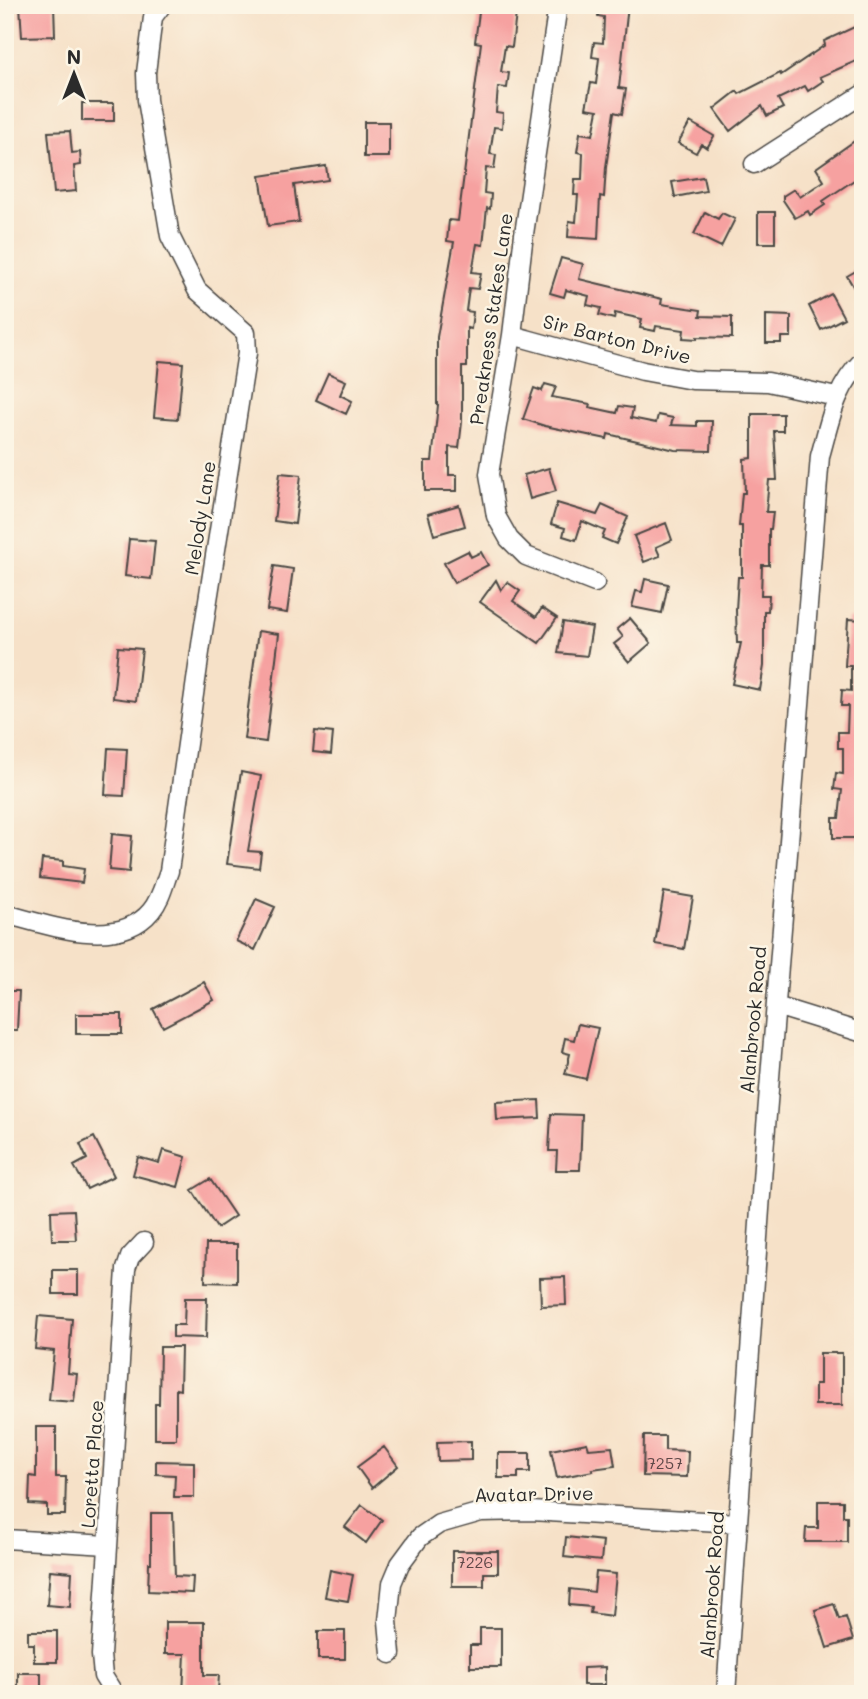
<svg xmlns="http://www.w3.org/2000/svg" width="868" height="1699" viewBox="0 0 868 1699" font-family="Mali,sans-serif">
<rect width="100%" height="100%" fill="#fcf5e5"/>
<filter id="ink" filterUnits="userSpaceOnUse"><feTurbulence type="fractalNoise" baseFrequency=".0143" numOctaves="2"/><feDisplacementMap in="SourceGraphic" scale="14" xChannelSelector="R" yChannelSelector="G"/><feConvolveMatrix kernelMatrix="1 2 1 2 8 2 1 2 1" color-interpolation-filters="sRGB"/></filter>
<filter id="wash" filterUnits="userSpaceOnUse"><feTurbulence type="fractalNoise" baseFrequency=".00686" numOctaves="4" result="noise"/><feDisplacementMap in="SourceGraphic" scale="28" xChannelSelector="R" yChannelSelector="G"/><feGaussianBlur stdDeviation="1.57" result="paint"/><feColorMatrix in="noise" values="0 0 0 0 0 0 0 0 0 0 0 0 0 0 0 0 0 1.4 0 .05"/><feComposite in="paint" operator="in"/></filter>
<g filter="url(#wash)">
<rect width="100%" height="100%" fill="#f6e1c8"/>
<g id="blocks">
<path fill="#f6a1a0" d="M20 5H54L55 36 22 37Z
M480 5H517L512 47 505 46 501 72 509 73 507 88 498 87 496 112 503 113 502 128 494 127 490 154 496 155 494 169 486 168 484 193 491 194 490 209 487 208 483 245 477 244 472 272 481 273 478 289 469 288 466 311 473 312 471 329 467 328V367H462V422L459 448 449 447V475H457V491H425V461H432L438 405H437V337L454 242 447 241 449 220 458 221 481 43 475 42Z
M599 5H628L619 88 626 89 622 114 614 112 606 167 604 197 600 196 598 239 568 237 569 221 576 222 578 195H574L575 179H582L583 153 577 152 580 133 593 135 598 110 586 108 591 83 596 84 599 58 592 57 594 42 603 43 604 17 598 16Z
M863 23V58L820 77 823 81 808 91 805 86 778 99 783 108 767 116 762 106 730 131 714 109 737 91 739 94 780 73 781 75 825 45 824 41Z
M82 103H114V121H82Z
M364 122H389V157H364Z
M690 122 714 136 707 148 701 144 696 153 678 143Z
M70 131 72 153 80 152 81 165 74 166 76 191 54 193 48 132Z
M863 135V174L823 201 825 205 810 215 808 211 795 218 783 200V196L794 189 800 197 824 181 816 168Z
M326 166 328 180 294 185 299 222 268 226 260 176Z
M703 177 706 191 675 197 672 182Z
M705 212 718 219 722 213 735 219 721 247 694 234Z
M758 212H775V243H758Z
M561 258 583 264 579 279 662 299 661 304 701 310 700 316 732 317V338L697 337V339L683 338 684 330 656 326 655 331 640 328 642 319 615 313 614 319 599 315 601 308 587 305 589 296 566 290 564 297 550 293Z
M863 267V303L847 276Z
M831 294 844 318 821 330 809 306Z
M766 315 791 316V337H781V343H766Z
M159 361 183 363 178 419 154 417Z
M328 373 346 381 340 395 352 401 346 414 316 400Z
M545 384 556 387 552 397 590 404 589 407 617 413 619 406 633 408 631 418 656 423 658 415 673 418 671 425 697 426V421H712L711 451 675 450 608 434 607 439 545 426 523 419 534 388 542 391Z
M752 414H783V431H774L777 480H769L766 512H773L771 529H769V565H762L761 595H769L768 611H764V666L760 690 732 684 741 643H737L736 610 738 577H742V526H739L742 493H745L744 459 752 458Z
M549 468 556 491 530 499 524 475Z
M280 473 301 475 295 524 274 521Z
M557 503 597 515 602 505 628 517 616 544 602 538 605 531 582 521 576 540 563 536 565 528 551 524Z
M459 505 465 526 434 535 428 514Z
M666 523 672 540 656 547 660 556 644 562 634 536Z
M129 539 155 541 151 579 125 576Z
M468 551 471 557 481 552 488 565 454 583 444 563Z
M274 566 293 569 287 613 267 610Z
M645 579 668 584 662 613 632 607 636 591 642 592Z
M496 580 501 590 507 582 520 591 513 601 536 617 542 608 557 618 539 643 480 602Z
M630 618 651 643 629 662 614 644 623 637 617 629Z
M848 619 863 620V838H833V818H839L842 790 834 789 836 773 843 774V748H838V732H847L848 706H841L842 690 851 691V666H845Z
M563 622 592 627 587 656 558 653Z
M258 631 279 634 266 742 244 739Z
M118 647 142 649 136 701 113 698Z
M315 731 333 733 331 754 313 752Z
M108 748 127 749 124 796 105 795Z
M241 772 261 776 248 851 261 852 259 868 227 864Z
M112 834 132 836 129 872 109 870Z
M42 859 63 861V866L84 869 82 883 40 878Z
M664 892 693 897 684 949 655 944Z
M256 899 275 907 255 950 236 941Z
M204 982 214 1000 163 1027 153 1009Z
M5 991H19L17 1030H5Z
M76 1014H122V1034H76Z
M578 1024 598 1028 586 1079 565 1074 570 1054 562 1052 565 1038 574 1040Z
M539 1100 540 1118 497 1120 496 1102Z
M551 1114 582 1115 580 1170H556L557 1151H549Z
M94 1137 114 1176 87 1189 74 1166 87 1159 80 1144Z
M163 1150 186 1157 178 1187 133 1175 138 1157 159 1163Z
M210 1179 235 1216 217 1228 192 1190Z
M74 1210 76 1240H52L51 1211Z
M206 1244H237V1283L205 1282Z
M53 1270H78V1294H53Z
M565 1277 566 1305 541 1306 540 1278Z
M185 1298H207L206 1338 173 1337V1325H184Z
M38 1316 72 1319 68 1373 77 1374 74 1402 49 1400 54 1351 35 1349Z
M160 1347H181L180 1390 176 1389V1439H155V1404H159Z
M820 1353H842V1405H815V1384H820Z
M36 1427H56V1477H66L65 1515H47V1505L29 1504 30 1476 36 1477Z
M644 1436H665V1450L688 1451 687 1477 643 1476Z
M471 1441V1460L438 1461 437 1442Z
M587 1443 589 1449 612 1447 615 1466 592 1469 593 1471 557 1478 551 1450Z
M384 1447 398 1466 372 1488 357 1467Z
M498 1453H530V1472H518V1478H498Z
M156 1461 194 1462V1497H174L175 1475 156 1474Z
M818 1501H843V1516H847V1542H805L806 1528H818Z
M362 1505 382 1520 366 1543 345 1527Z
M151 1513H173L175 1576 193 1577 192 1593 148 1591 149 1563H151Z
M566 1537 603 1541 601 1561 564 1557Z
M452 1551H498V1573H484V1586H452Z
M50 1570 72 1572 70 1607 47 1605Z
M330 1570 353 1575 348 1601 325 1597Z
M596 1572 616 1574 612 1616 590 1613 591 1607 569 1605 570 1589 594 1592Z
M834 1604 839 1619 846 1617 853 1640 827 1648 815 1610Z
M165 1622H204V1675H219L218 1690H213V1694H183L185 1654H165Z
M480 1628H501V1667H470V1645H480Z
M28 1631H57V1662H34V1644H28Z
M318 1631H345V1659H318Z
M605 1667V1685H583V1668Z
M18 1673H41V1694H18Z"/>
</g>
</g>
<g filter="url(#ink)">
<use href="#blocks" fill-opacity="0" stroke="#494643" stroke-width="2"/>
<g fill="none" stroke-linecap="round" stroke-linejoin="round">
<defs>
<path id="minor" d="M558 5 524 234 512 335 489 474 496 516 509 539 526 556 595 583
M754 164 863 94
M512 335 643 371 692 380 768 382 836 397
M5 914C48 925 118 951 151 911 161 899 164 884 169 871L202 638 247 353 246 333 197 290 170 236 147 100 146 73 153 17 162 5
M776 1006 863 1033
M5 1539 108 1545
M391 1654 388 1621 392 1583 400 1564 420 1537 439 1524 481 1512 531 1511 737 1523
M113 1692 103 1676 101 1655 126 1269 130 1257 144 1242
M726 1694 764 1152 820 456C831 418 834 390 863 360"/>
</defs>
<use href="#minor" stroke="#494643" stroke-width="21"/>
<use href="#minor" stroke="#fff" stroke-width="18"/>
</g>
</g>
<g text-anchor="middle" stroke-width="5" stroke-linejoin="round" paint-order="stroke">
<g font-size="16" fill="#5e4848">
<text x="665" y="1469">7257</text>
<text x="475" y="1568">7226</text>
</g>
<g font-size="19" fill="#2b2b2b" stroke="#fcf5e5">
<text transform="translate(491 319) rotate(-82)" y="7">Preakness Stakes Lane</text>
<text transform="translate(617 339) rotate(14)" y="7">Sir Barton Drive</text>
<text transform="translate(200 518) rotate(-81)" y="7">Melody Lane</text>
<text transform="translate(753 1020) rotate(-85)" y="7">Alanbrook Road</text>
<text transform="translate(92 1464) rotate(-86)" y="7">Loretta Place</text>
<text transform="translate(534 1494) rotate(-1)" y="7">Avatar Drive</text>
<text transform="translate(712 1585) rotate(-86)" y="7">Alanbrook Road</text>
</g>
</g>
<rect width="868" height="1699" fill="none" stroke="#fcf5e5" stroke-width="28"/>
<g transform="translate(74 74)" stroke="#fcf5e5" stroke-width="5" paint-order="stroke">
<path d="M0-5L12 26L0 18L-12 26Z" fill="#2b2b2b"/>
<text y="-10" font-size="19" font-weight="bold" text-anchor="middle" fill="#2b2b2b">N</text>
</g>
</svg>
